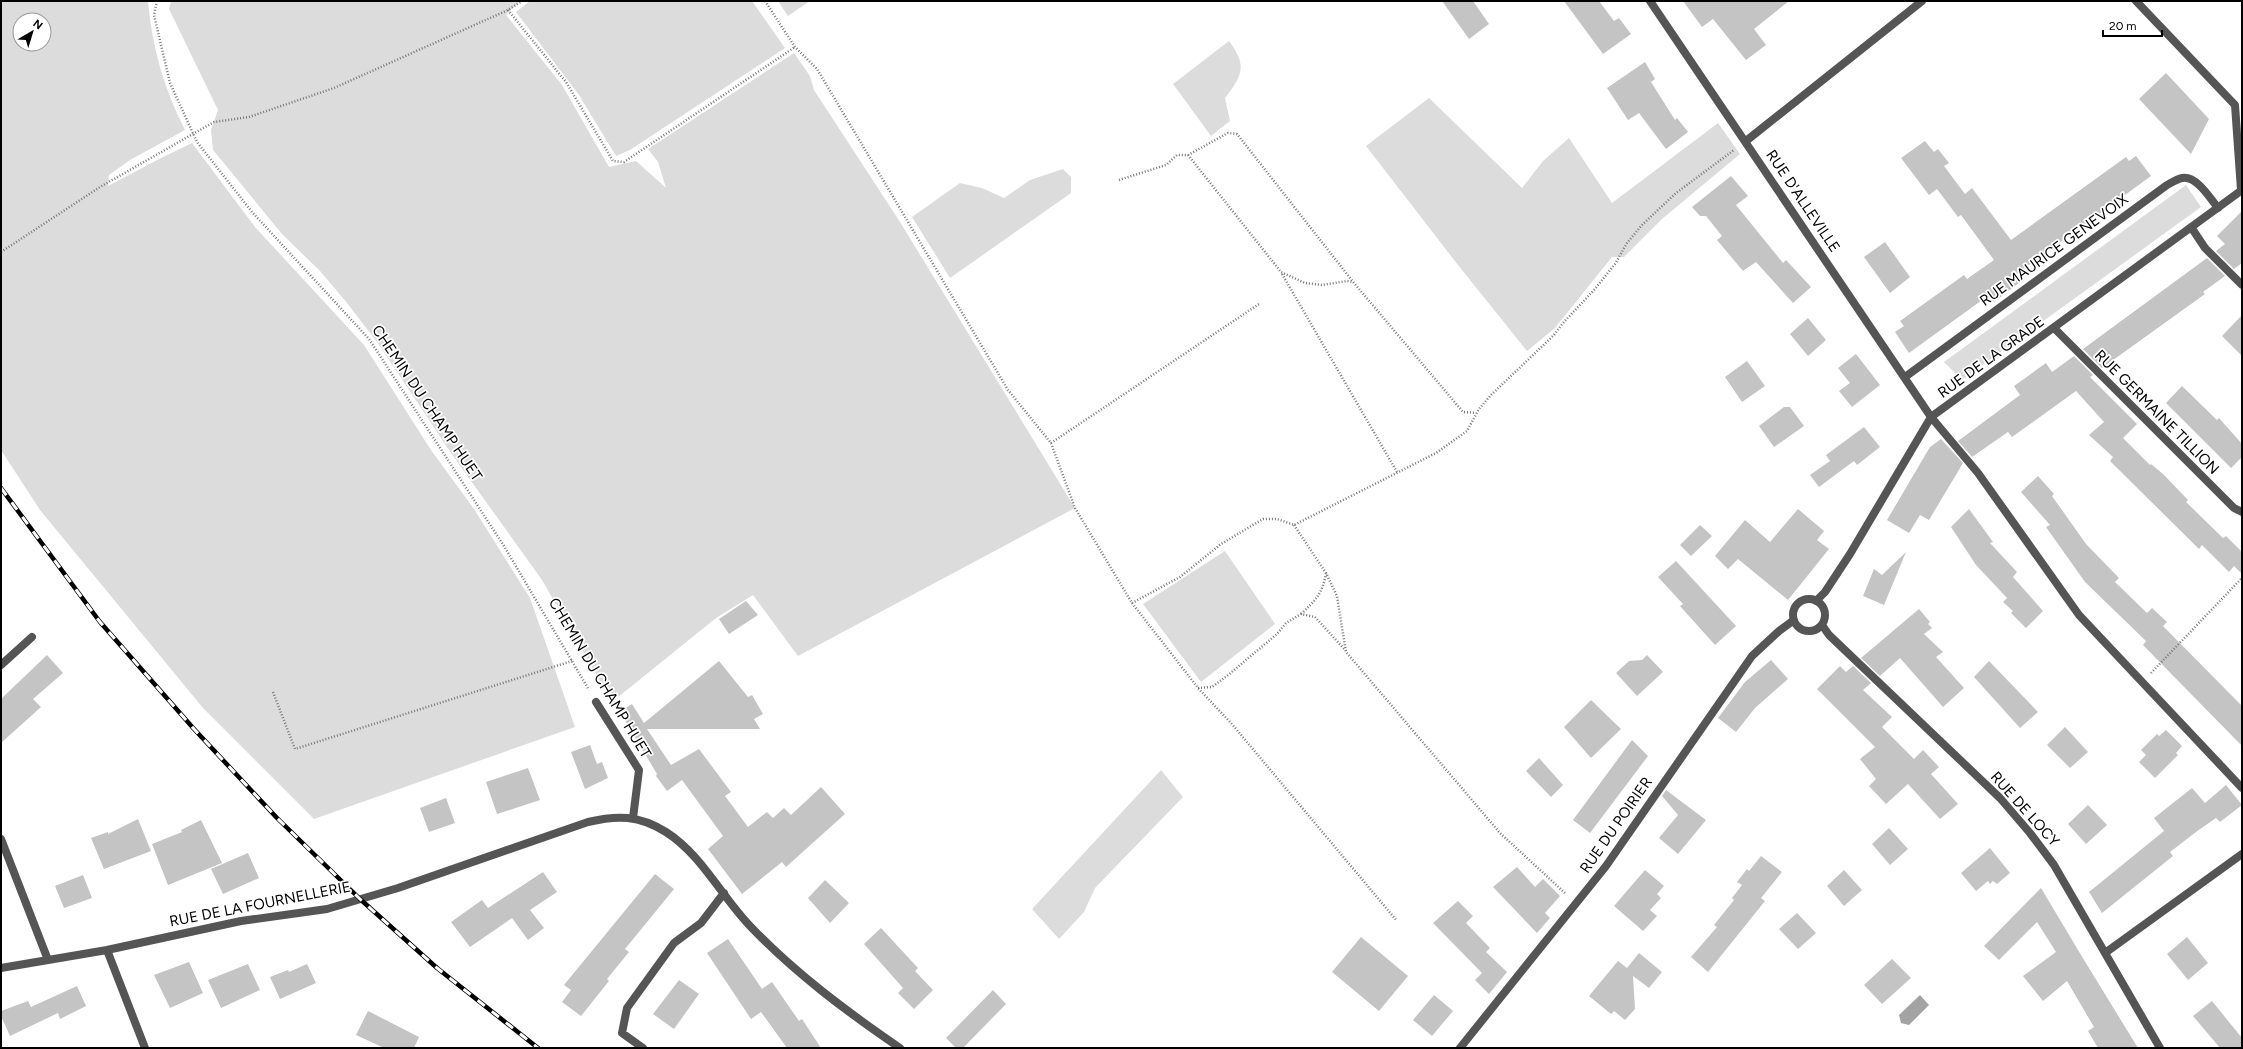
<svg xmlns="http://www.w3.org/2000/svg" width="2243" height="1049" viewBox="0 0 2243 1049" font-family="Figtree,sans-serif">
<rect width="100%" height="100%" fill="#fff"/>
<path fill="#dcdcdc" fill-rule="evenodd" d="M1 1H148C152 47 164 89 185 130L130 160 109 175 108 186 161 158 192 143 255 227 364 345 431 450 474 509 530 598 575 727 314 819 203 708 40 510 1 450ZM20 20H44V44H20Z
M171 1H520L506 15 562 85 609 167 636 161 666 188 658 162 648 149 794 53 810 76 814 90 900 222 1075 508 798 656 753 595 716 618 612 702 542 580 451 453 377 342 347 303 320 271 282 234 213 150 211 130 218 110 169 9Z
M530 1H752L785 48 630 150 616 156 579 95 516 12Z
M778 1H810L788 16Z
M1229 41C1247 65 1243 75 1225 98L1230 121 1211 136 1173 84Z
M1429 98 1522 188 1543 161 1569 138 1612 203 1718 123 1740 154 1662 219 1624 257H1612L1555 328 1527 351 1458 265 1366 146Z
M1063 169 1071 177V193L950 278 912 217 960 183 982 188 1004 198 1030 180Z
M2186 185 2201 207 1962 380 1944 362Z
M1225 551 1275 624 1201 682 1143 604Z
M1161 770 1183 797 1095 888 1084 912 1059 939 1032 909Z"/>
<path fill="#a3a3a3" d="M1920 995 1929 1005 1909 1025 1901 1023 1899 1015Z"/>
<path fill="#c4c4c4" d="M1442 1H1473L1489 24 1469 39Z
M1564 1H1599L1614 21 1619 18 1631 34 1603 54Z
M1683 1H1789L1754 29 1766 45 1746 60 1713 19 1702 27Z
M1645 62 1655 79 1651 82 1675 120 1677 118 1688 132 1666 149 1639 113 1628 120 1607 88Z
M2166 73 2209 119 2191 154 2139 99Z
M1925 141 1934 152 1938 149 1949 163 1944 166 1965 194 1972 188 2011 240 2126 157 2129 161 2136 156 2151 176 2014 276 2019 283 1994 302 1989 295 1909 353 1895 332 1904 326 1900 321 1964 275 1967 279 1994 260 1961 215 1958 217 1937 189 1929 195 1901 158Z
M1731 176 1748 196 1736 205 1783 263 1786 260 1811 287 1793 303 1756 262 1743 271 1717 240 1722 236 1706 216H1700L1692 207Z
M2242 211V263L2234 269 2216 251 2225 244 2217 236Z
M1885 242 1910 277 1890 293 1864 257Z
M2207 258 2225 276 2203 292 2205 294 2102 368 2083 349Z
M2242 315V356L2222 336Z
M1808 318 1826 340 1808 356 1790 334Z
M1856 354 1880 385 1852 407 1839 391 1850 383 1838 368Z
M2074 356 2093 375 2090 377 2137 424 2123 438 2150 465 2151 464 2163 474 2188 500 2186 502 2223 538 2226 536 2242 552V574L2234 566 2229 572 2202 545 2199 549 2110 461 2113 457 2089 435 2104 422 2076 391 2012 437 2008 432 1972 457 1958 441 2020 395 2014 386 2046 363 2052 372Z
M1747 361 1765 386 1742 402 1725 377Z
M2182 386 2217 420 2219 418 2242 444V457L2231 468 2166 403Z
M1784 407H1790L1804 426 1774 447 1759 426Z
M1864 427 1880 447 1857 465 1854 461 1819 487 1810 475 1830 461 1826 455Z
M1941 439 1963 463 1929 520 1920 515 1909 533 1887 520 1930 447Z
M2038 476 2054 494 2052 496 2086 544 2119 578 2115 582 2147 613 2152 608 2167 622 2163 626 2242 706V746L2143 645 2146 641 2085 582 2046 527 2050 525 2021 492Z
M1798 509 1824 531 1817 540 1829 549 1788 600 1738 559 1728 569 1715 556 1745 520 1770 542Z
M1969 509 1993 542 1990 543 2017 572 2013 577 2043 611 2026 628 2011 613 2013 611 2003 602 2007 598 1976 565 1951 527Z
M1700 525 1712 536 1691 556 1680 545Z
M1906 552 1884 605 1863 596 1874 569 1882 575Z
M1676 561 1736 626 1715 645 1680 606 1683 604 1658 577Z
M746 601 758 615 729 634 719 619Z
M1919 609 1930 622 1928 624 1932 628 1924 634 1943 652 1936 657 1964 688 1943 707 1900 658 1880 676 1861 658Z
M47 655 63 673 33 699 41 707 1 743V699Z
M1647 655 1663 672 1637 696 1616 673 1629 661 1642 660Z
M1771 660 1788 679 1755 708 1736 732 1718 718 1745 682Z
M719 661 748 697 752 695 763 714 754 719 760 729H647L671 765 699 749 731 792 725 796 748 827 767 812 773 818 784 808 791 815 821 787 845 814 786 867 782 862 742 894 708 849 723 836 682 780 667 791 656 776 657 774 620 712 632 704 644 723Z
M1989 661 2038 712 2020 728 1974 677Z
M1840 666 1846 672 1853 666 1871 683 1863 690 1892 717 1882 727 1914 759 1923 750 1939 767 1931 774 1958 804 1940 819 1908 784 1886 804 1869 786 1876 779 1860 759 1875 747 1817 689Z
M1591 700 1621 729 1591 758 1564 727Z
M2065 727 2088 752 2070 768 2047 745Z
M2166 730 2182 746 2176 753 2178 755 2155 778 2139 762 2146 755 2141 750 2157 734 2159 736Z
M1632 740 1648 756 1590 833 1573 820Z
M590 745 597 764 602 762 608 778 585 789 571 752Z
M1539 758 1563 785 1551 797 1526 771Z
M528 768 540 800 497 814 486 782Z
M2226 785 2242 805 2220 822 2216 818 2196 832 2170 852 2173 856 2102 913 2089 892 2164 831 2154 818 2192 788 2205 803Z
M1666 790 1706 820 1678 854 1659 838 1678 815 1662 796Z
M446 798 455 823 429 832 420 808Z
M2088 805 2107 825 2086 844 2068 824Z
M138 819 151 851 104 869 91 838 108 832V834Z
M201 820 222 863 168 885 152 844 182 832 181 830Z
M1889 828 1908 849 1890 865 1872 844Z
M1990 848 2010 873 1997 884 1993 881 1990 884 1988 881 1976 891 1961 873Z
M248 853 259 878 223 894 211 869Z
M1761 856 1782 872 1761 898 1765 901 1708 972 1691 957 1717 927 1714 925 1734 900 1732 898 1742 885 1737 882 1747 869 1749 871Z
M1517 867 1535 887 1543 879 1560 896 1545 913 1550 918 1537 933 1493 887Z
M1645 870 1664 886 1657 894 1661 898 1650 910 1657 916 1643 931 1614 906Z
M1844 870 1862 890 1844 906 1827 886Z
M543 872 557 892 530 910 544 928 528 940 512 918 470 947 451 922 482 900 488 908Z
M655 874 674 889 625 949 629 952 607 979 609 981 581 1016 562 1002 571 990 564 985Z
M83 875 92 898 64 908 55 886Z
M825 880 849 903 830 923 808 898Z
M2041 888 2081 955 2138 1048H2098L2088 1031 2094 1027 2067 981 2043 1001 2023 976 2056 952 2037 922 1999 960 1984 946Z
M1458 901 1473 916 1466 923 1490 948 1486 952 1507 972 1489 994 1475 980 1482 973 1433 923Z
M1797 913 1816 933 1798 949 1779 929Z
M881 928 918 968 915 971 933 990 914 1009 898 993 903 988 864 944Z
M1361 937 1408 976 1379 1011 1332 972Z
M2187 937 2208 963 2188 980 2167 954Z
M728 939 762 989 772 982 799 1021 802 1019 821 1048H787L761 1012 751 1019 707 953Z
M1639 953 1662 972 1649 988 1633 976 1635 1009 1625 1020 1614 1011 1611 1014 1589 996 1618 961 1627 968Z
M1892 959 1911 978 1882 1004 1864 985Z
M189 962 203 993 170 1008 154 975Z
M248 964 260 990 221 1008 208 980Z
M307 964 316 983 280 999 270 977 288 970 289 972Z
M679 980 699 994 674 1029 653 1014Z
M77 986 86 1006 60 1019 58 1013 10 1036 1 1016V1011L28 1001 31 1007Z
M993 990 1006 1004 963 1048H956L946 1038Z
M1434 995 1453 1011 1432 1036 1413 1020Z
M2212 1001 2242 1038V1048H2220L2193 1016Z
M368 1011 419 1037 414 1048H384L356 1035Z"/>
<g fill="none" stroke-linecap="round" stroke-linejoin="round">
<path stroke="#777" stroke-width="2.5" stroke-dasharray="1 2" stroke-linecap="butt" d="M157 1 154 15 170 83 197 142 252 212 369 339 504 546 589 690
M765 1 795 47 817 69 1008 390 1051 443 1075 508 1132 603 1198 688 1231 723 1397 921
M508 10 566 82 613 161 624 162 795 47
M1188 155 1228 133 1237 134 1354 283 1463 412 1476 413
M1119 180 1166 165 1177 155H1188L1281 272 1305 283 1322 285 1347 281 1353 282
M1 252 100 187 214 122 249 117 334 88 508 10 522 1
M1282 274 1397 472
M1051 443 1259 304
M1294 525 1326 573 1337 596 1346 652 1500 833 1566 894
M1132 603 1180 577 1221 544 1263 519H1277L1294 525 1436 453 1467 431 1479 409 1491 395 1554 335 1563 323 1594 290 1615 264 1627 243 1642 225 1676 193 1734 150
M1301 614C1315 601 1323 593 1326 573
M2151 673 2242 578
M1198 688 1212 687 1227 676 1277 634 1286 623 1301 614 1315 617 1346 651
M273 692 295 749 572 661"/>
<path stroke="#555" stroke-width="8" d="M1905 377 2167 185C2171 183 2177 179 2182 178 2196 175 2210 198 2218 208"/>
<path stroke="#555" stroke-width="8" d="M1650 1 1931 417 1978 473 2079 615 2242 788
M2136 1 2235 105 2241 190
M1746 141 1922 1
M2191 227 2205 248 2242 285
M2054 328 2234 508 2242 512
M1793 615a16 16 0 1 1 32 0a16 16 0 1 1-32 0Z
M1816 601 1825 592 1850 554 1931 417 2242 190
M1822 625 1829 635 2000 798 2030 833 2054 865 2160 1048
M1 665 32 637
M596 702 639 770 633 818
M1 839 48 960
M107 950 145 1048
M2105 953 2242 854
M1 968 107 950 241 921 327 909 398 888 588 822C617 815 639 815 666 832 702 855 721 896 750 926 795 973 846 1011 900 1048
M643 1048 622 1033 627 1008 674 943 701 923 724 893
M1460 1048 1606 866 1752 656 1779 631 1794 620"/>
<defs>
<path id="rail" d="M1 488 100 622 194 729 277 818 360 899 437 968 538 1048"/>
</defs>
<use href="#rail" stroke="#000" stroke-width="4.5"/>
<use href="#rail" stroke="#fff" stroke-width="3" stroke-dasharray="9" stroke-linecap="butt"/>
</g>
<g text-anchor="middle" stroke-width="3.5" stroke-linejoin="round" paint-order="stroke">
<g font-size="15" fill="#000" stroke="#fff">
<text transform="translate(1803 201) rotate(56)" y="5">RUE D'ALLEVILLE</text>
<text transform="translate(2054 250) rotate(-36)" y="5">RUE MAURICE GENEVOIX</text>
<text transform="translate(1991 357) rotate(-36)" y="5">RUE DE LA GRADE</text>
<text transform="translate(427 403) rotate(56)" y="5">CHEMIN DU CHAMP HUET</text>
<text transform="translate(2157 412) rotate(45)" y="5">RUE GERMAINE TILLION</text>
<text transform="translate(600 678) rotate(59)" y="5">CHEMIN DU CHAMP HUET</text>
<text transform="translate(2025 809) rotate(48)" y="5">RUE DE LOCY</text>
<text transform="translate(1616 825) rotate(-55)" y="5">RUE DU POIRIER</text>
<text transform="translate(260 904) rotate(-11)" y="5">RUE DE LA FOURNELLERIE</text>
</g>
</g>
<rect width="2243" height="1049" fill="none" stroke="#000000" stroke-width="4"/>
<g transform="translate(32 32) rotate(38)"><circle r="19" fill="#ffffff" stroke="#999999"/>
<path d="M0-3L7 15L0 10L-7 15Z" fill="#000000"/>
<text y="-6" font-size="11" font-weight="bold" text-anchor="middle" fill="#000000">N</text>
</g>
<path d="M2103 30v6h59v-6" fill="none" stroke="#000000" stroke-width="2"/>
<text x="2109" y="30" font-size="12" fill="#000000" stroke="#ffffff" stroke-width="3" paint-order="stroke">20 m</text>
</svg>
